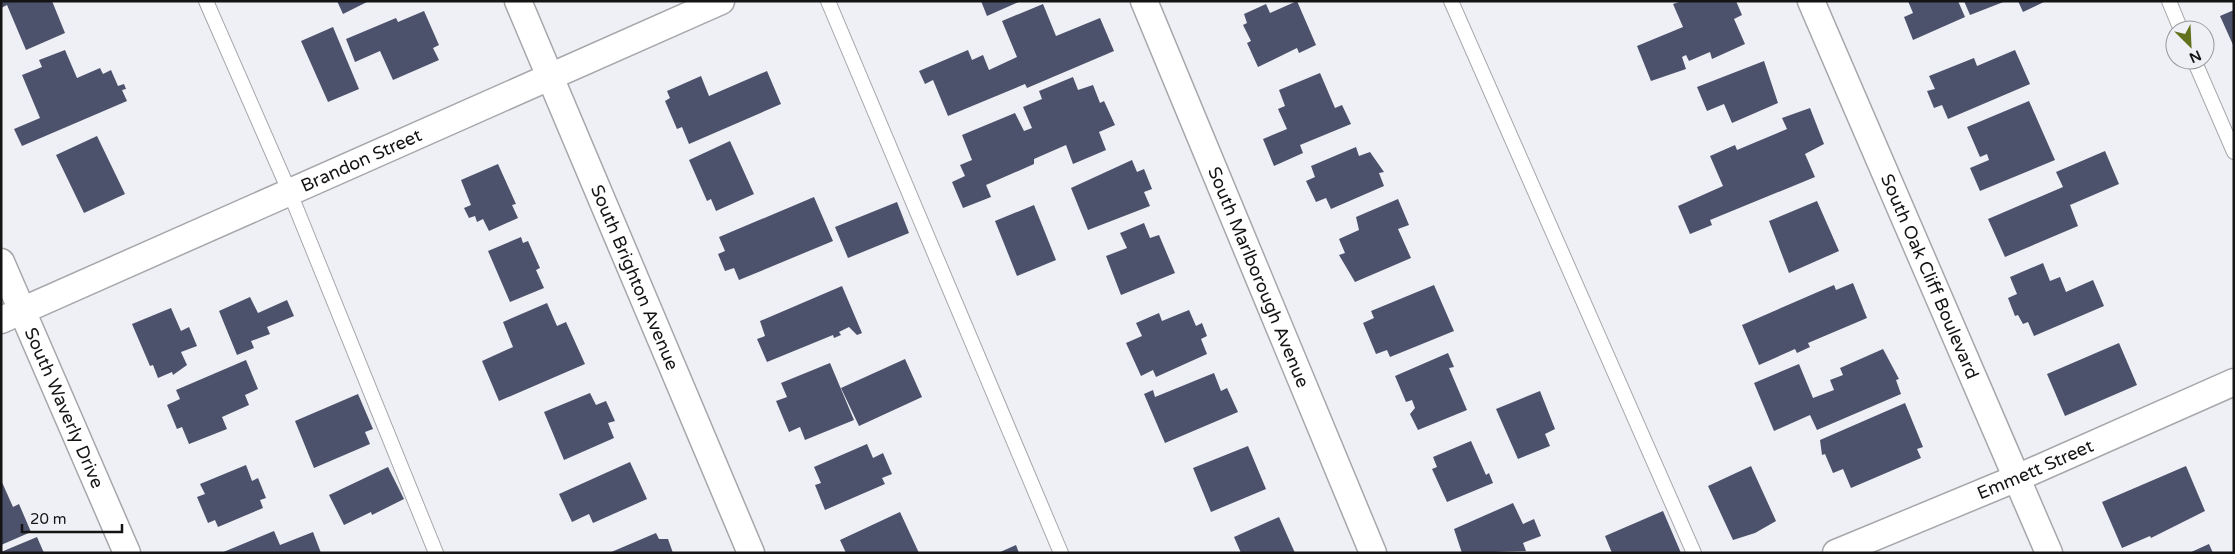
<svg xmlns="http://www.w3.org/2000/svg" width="2235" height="554" viewBox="0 0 2235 554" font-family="'Varela Round',sans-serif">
<rect width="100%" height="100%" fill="#eff0f5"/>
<path fill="#4c516c" d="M1 1H52L65 33 26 50 7 5 1 8Z
M337 1H369L343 14Z
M981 1H1021L987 16Z
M1297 1 1316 45 1299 53 1297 48 1258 67 1247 43 1251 41 1243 25 1247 23 1244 14 1266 4 1270 13Z
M1682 1H1736L1742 15 1734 19 1745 44 1712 59 1710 52 1689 61 1686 55 1682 57 1686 69 1651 81 1637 46 1683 27 1673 4Z
M1908 1H1958L1965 17 1913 40 1904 17 1913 13Z
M1964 1H2006L1970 15Z
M2018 1H2046L2023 12Z
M1043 4 1056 36 1100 18 1114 51 1027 88 1025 84 948 116 933 80 925 84 919 71 968 50 972 60 983 55 989 70 1017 57 1002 21Z
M2234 10V47L2220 16Z
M424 11 439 45 433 48 439 60 393 80 380 51 355 62 346 39 396 18 398 22Z
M333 27 359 89 328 102 301 41Z
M65 50 77 78 100 68 103 74 111 70 118 86 124 84 126 89 122 90 127 101 22 146 14 129 40 118 22 75 42 67 39 60Z
M2015 50 2030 84 1948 119 1942 105 1934 108 1927 91 1935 89 1929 76 1974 58 1977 66Z
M1764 61 1778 103 1732 123 1724 104 1707 111 1697 87Z
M767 71 781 104 689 144 682 127 677 129 665 101 670 98 667 91 701 76 709 96Z
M1320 73 1335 108 1342 105 1351 124 1300 145 1303 153 1274 166 1263 139 1287 129 1278 109 1285 106 1279 90Z
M1073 77 1078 90 1093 85 1100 103 1104 101 1115 125 1099 132 1106 150 1073 164 1066 145 1034 159V164L986 185 991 197 963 208 952 182 965 176 960 165 972 160 962 135 1015 113 1024 131 1032 128 1023 107 1042 99 1039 91Z
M2029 101 2055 160 1980 191 1970 168 1989 160 1987 154 1980 157 1967 127Z
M1810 108 1824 144 1805 154 1815 177 1710 220 1712 225 1690 234 1678 206 1723 186 1710 156 1735 145 1737 150 1787 129 1782 118Z
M97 136 125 194 84 213 56 155Z
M730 141 754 194 716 211 711 199 707 201 689 160Z
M1356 147 1359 156 1370 152 1384 172 1379 173 1384 186 1331 209 1326 198 1316 202 1306 181 1315 177 1311 166Z
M2105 151 2119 184 2070 205 2078 226 2005 257 1988 219 2063 187 2056 172Z
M1132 160 1137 172 1144 169 1152 189 1144 192 1150 206 1088 230 1071 188Z
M498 164 516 204 512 205 518 218 489 231 483 219 477 222 475 216 469 218 464 208 471 205 461 180Z
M814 197 833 241 739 280 734 268 725 271 718 254 725 251 719 237Z
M1398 199 1409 225 1398 229 1411 258 1355 282 1339 255 1345 253 1339 239 1359 230 1356 217Z
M1817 201 1839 251 1789 273 1769 221Z
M897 202 909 233 848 258 835 227Z
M1034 205 1056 260 1017 276 995 221Z
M1144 223 1150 238 1159 235 1175 273 1121 295 1106 256 1127 248 1120 233Z
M521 237 523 243 528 241 540 268 536 270 544 288 510 302 488 251Z
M2043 263 2050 281 2060 277 2066 292 2093 280 2104 306 2034 336 2028 322 2023 324 2018 315 2015 316 2008 298 2017 294 2010 277Z
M1853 283 1867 318 1808 343 1810 347 1797 353 1795 349 1759 365 1742 325 1834 285 1836 290Z
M1434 285 1454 331 1390 357 1387 350 1376 354 1363 323 1374 318 1371 311Z
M842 286 862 333 857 335 849 327 839 332 841 335 834 338 833 335 767 362 757 339 765 336 760 321Z
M250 297 258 313 287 300 294 316 267 327 270 334 251 341 254 348 237 355 219 311Z
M547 303 557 326 566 322 585 364 499 401 482 361 513 347 503 322Z
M171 308 181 331 189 327 197 346 181 352 187 365 173 375 172 372 158 378 153 365 150 366 132 324Z
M1189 310 1196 326 1202 323 1207 336 1201 339 1207 354 1156 377 1153 370 1141 376 1126 343 1142 336 1136 323 1159 313 1162 321Z
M2119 343 2137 385 2065 416 2047 374Z
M1883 349 1899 379 1896 380 1901 394 1817 430 1810 415 1774 431 1754 383 1799 364 1813 398 1834 390 1830 380 1843 375 1840 368Z
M1448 353 1454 367 1449 368 1467 410 1418 430 1410 414 1415 408 1412 400 1406 402 1395 376Z
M905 359 922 397 859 426 841 388Z
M246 360 258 389 245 395 249 405 222 417 227 429 189 444 182 427 177 429 167 405 180 399 176 390Z
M830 363 854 420 805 440 800 427 789 432 776 401 787 397 781 383Z
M1214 373 1221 391 1227 388 1238 412 1165 443 1144 394 1153 390 1155 397Z
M1540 391 1555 429 1545 434 1550 446 1518 459 1496 409Z
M590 393 596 405 606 401 615 421 608 423 614 438 564 460 544 412Z
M358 394 373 429 365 432 370 444 314 468 295 421Z
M1905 403 1923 447 1917 449 1921 458 1851 488 1843 469 1833 473 1825 454 1822 455 1820 440Z
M1471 441 1486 475 1489 473 1493 483 1447 502 1432 469 1437 467 1433 457Z
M867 444 873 458 883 453 892 474 882 478 885 484 825 510 815 485 821 483 814 467Z
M1248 446 1266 489 1211 512 1193 468Z
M630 462 647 499 593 523 589 514 572 522 559 494Z
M246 465 252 481 258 478 266 498 260 500 263 508 218 527 215 520 208 523 197 497 205 494 200 484Z
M1751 466 1776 521 1755 533 1733 540 1708 486Z
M2186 466 2205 511 2151 538 2150 536 2122 548 2102 502Z
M388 467 404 499 372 515 371 512 344 525 329 495Z
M1 480 13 507 19 504 31 532 1 545Z
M1513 503 1523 524 1534 519 1541 536 1523 543 1526 551 1462 553 1454 529Z
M1663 511 1681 553H1612L1605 536Z
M900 512 919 553H846L840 540Z
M1279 517 1295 553H1241L1234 537Z
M274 531 280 545 313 532 321 553H221Z
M656 533 659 539H668L673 553H609Z
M37 537 44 553H1V552Z
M2209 544 2213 553H2189Z
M1016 545 1019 553H998Z"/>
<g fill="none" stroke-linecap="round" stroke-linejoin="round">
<defs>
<path id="lane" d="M206 1 290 193 436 553
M828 1 1061 553
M1451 1 1694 553
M2169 1 2181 30
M2194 60 2234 152"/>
<g id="street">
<path id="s1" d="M518 1 751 553"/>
<path id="s2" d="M1144 1 1373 553"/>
<path id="s3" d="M1811 1 2049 553"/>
<path id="s4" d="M1 262 127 553"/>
<path id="s5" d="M1 320 721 1"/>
<path id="s6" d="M1836 553 2017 478 2234 382"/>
</g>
</defs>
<use href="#lane" stroke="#a6a7ab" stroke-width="16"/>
<use href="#street" stroke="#a6a7ab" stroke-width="29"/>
<use href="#lane" stroke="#fff" stroke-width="14"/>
<use href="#street" stroke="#fff" stroke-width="26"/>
</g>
<g text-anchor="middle" stroke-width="5" stroke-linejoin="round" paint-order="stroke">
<g font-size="18" fill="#141415" stroke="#eff0f5">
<text dy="6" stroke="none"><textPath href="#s5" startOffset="394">Brandon Street</textPath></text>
<text dy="6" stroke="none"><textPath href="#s1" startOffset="300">South Brighton Avenue</textPath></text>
<text dy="6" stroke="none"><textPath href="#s2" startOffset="299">South Marlborough Avenue</textPath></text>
<text dy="6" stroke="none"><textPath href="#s3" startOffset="300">South Oak Cliff Boulevard</textPath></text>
<text dy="6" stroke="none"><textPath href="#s4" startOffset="159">South Waverly Drive</textPath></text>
<text dy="6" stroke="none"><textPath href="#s6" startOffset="216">Emmett Street</textPath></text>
</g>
</g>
<rect width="2235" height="554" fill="none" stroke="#141415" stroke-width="5"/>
<g transform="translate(2190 45) rotate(156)"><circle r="24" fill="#eff0f5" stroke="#97989b"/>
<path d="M0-4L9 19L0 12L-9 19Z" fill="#62711d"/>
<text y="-8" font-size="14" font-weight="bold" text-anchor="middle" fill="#141415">N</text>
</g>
<path d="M22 524v8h100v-8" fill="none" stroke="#141415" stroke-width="2.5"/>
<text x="30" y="524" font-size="15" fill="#141415" stroke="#eff0f5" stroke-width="4" paint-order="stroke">20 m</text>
</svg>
